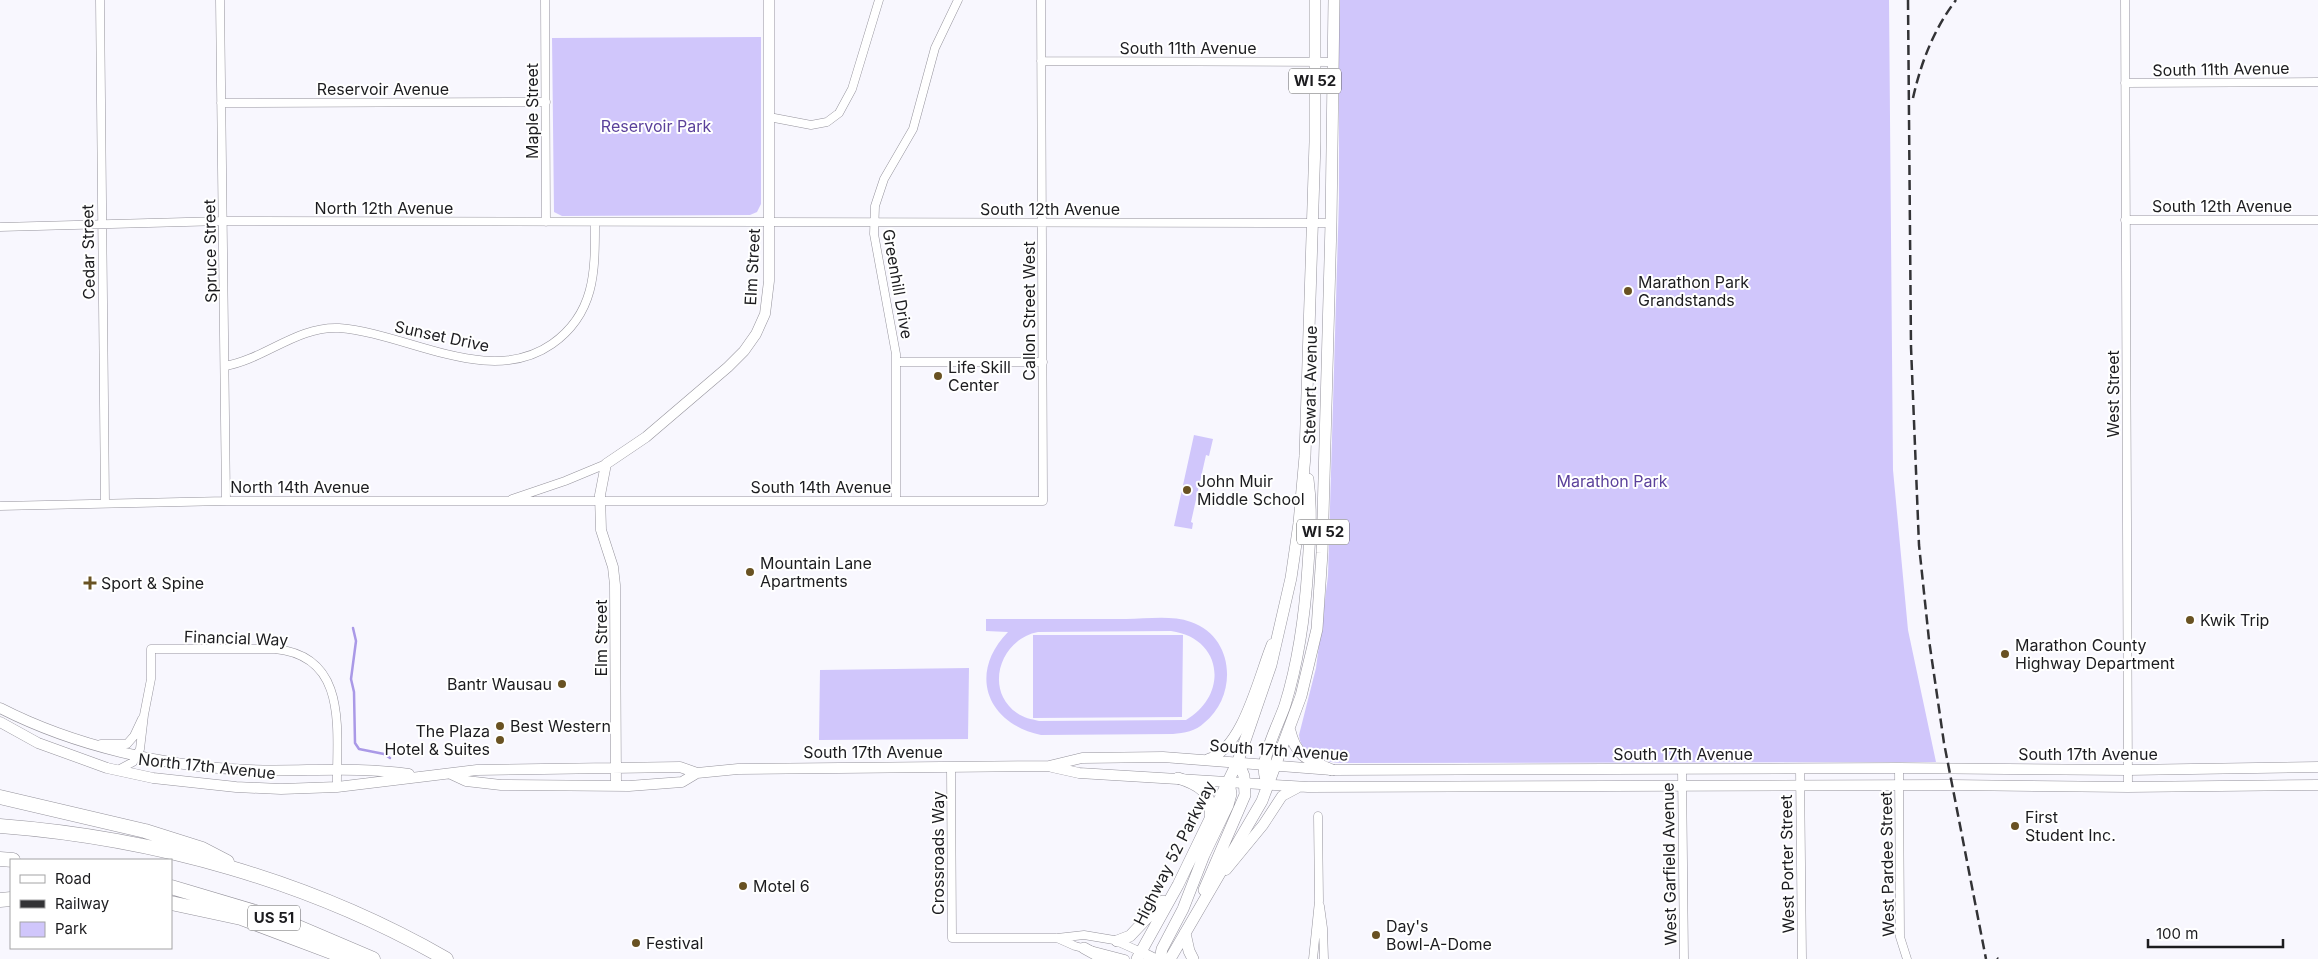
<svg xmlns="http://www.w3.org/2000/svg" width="2318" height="959" viewBox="0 0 2318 959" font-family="Inter,sans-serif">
<rect width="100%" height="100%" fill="#f8f7fe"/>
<path fill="#d0c6fb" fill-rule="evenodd" d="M1339 0H1889L1893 470 1908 630 1936 762 1342 763C1324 762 1301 757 1299 735L1316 668 1328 576 1339 198Z
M761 37V204L757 212 750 215 562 216 554 212 552 38Z
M1194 435 1213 439 1209 456 1206 455 1191 522 1193 523 1192 529 1174 526Z
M986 619C1033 619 1080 619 1126 619 1147 619 1171 615 1191 622 1235 637 1238 696 1204 723 1196 731 1184 733 1173 734L1041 735C986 723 968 673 1008 632L986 631ZM1171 631C1223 638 1229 695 1186 720L1039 721C1031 719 1024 718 1017 713 983 689 1001 639 1038 632Z
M1033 635H1183L1182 717 1033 718Z
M969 668 968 739 819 740 820 670Z"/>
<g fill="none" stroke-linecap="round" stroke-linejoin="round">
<path stroke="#aa99e7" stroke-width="2.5" d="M353 628 356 641 351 679 354 692 355 743 359 749 384 754 390 758"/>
<defs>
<path id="street" d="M100 0 105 503
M220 0 226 501
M545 0 546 222
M2125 0 2128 787
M1041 61 1334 62
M2125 83 2318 82
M221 103 546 102
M769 117 811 125 827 122 839 113 852 89 879 0
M2125 220H2318
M0 227 223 221 1331 223
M896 362H1043
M225 366C265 359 297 326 339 328 407 333 489 388 552 344 596 313 595 270 595 222
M512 499 565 481 606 464
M896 501V354L874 234 875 206 884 179 913 129 935 48 958 0
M0 506 226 501H1043L1041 0
M101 744H127L134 736 142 719
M951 767 952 938H1057L1084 935 1114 940 1141 952
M1899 768 1900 937 1907 959
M1682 769 1684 959
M1800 769 1802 959
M118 770 133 762 140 749 144 715 151 679V649H275C350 656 336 733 337 787
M1320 906 1323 928 1324 959
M1057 938 1075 946 1125 959
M1313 959 1319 901 1318 816"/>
<path id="secondary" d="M0 708C74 746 166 767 249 770 302 772 356 766 409 774
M0 722 38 743 107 768 153 778 236 787 281 789 337 787 477 770 680 767 697 773
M1208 759C1243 749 1259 675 1272 644
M1052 767 1079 773 1308 787 1952 785 2128 787 2318 785
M451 774 466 781 501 785 629 786 682 782 697 773 738 769 1049 766 1082 758 1163 757 1332 770 1899 768 2128 770 2318 767
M616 786 615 585 613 567 601 530 600 495 606 464 646 437 728 367 744 351 756 334 765 314 769 281V0
M1226 870 1263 825 1282 796 1297 788
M1141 952 1155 959"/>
<path id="primary" d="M1290 731C1296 757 1309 760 1332 770
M1178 778C1197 784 1213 792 1210 815
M1269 784C1254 768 1279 724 1285 705 1299 660 1305 614 1308 566 1310 537 1312 508 1308 479
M1204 890 1245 795 1244 776 1238 761
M1185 933 1189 951 1193 959
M1117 941 1130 936 1163 901
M1084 948 1104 959
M1137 959 1178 885 1238 761 1271 665 1291 578 1299 523 1305 456 1315 142V0
M1160 959 1162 949 1183 909 1204 855 1228 805 1231 794 1229 782
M1170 959 1262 801 1301 696 1317 629 1322 553 1331 223 1334 0"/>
<path id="highway" d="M0 797 145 831 202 849 227 862
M0 826C156 838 310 881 446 959
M0 859 13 860
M171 887 279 919 373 959
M0 900 11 899
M171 903 241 918 350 959"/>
</defs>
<use href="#street" stroke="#95939c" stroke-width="9"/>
<use href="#secondary" stroke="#95939c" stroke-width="11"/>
<use href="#primary" stroke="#95939c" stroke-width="12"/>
<use href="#highway" stroke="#95939c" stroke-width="15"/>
<use href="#street" stroke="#fff" stroke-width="8"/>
<use href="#secondary" stroke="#fff" stroke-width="10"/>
<use href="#primary" stroke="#fff" stroke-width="11"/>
<use href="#highway" stroke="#fff" stroke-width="14"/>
<path stroke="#333336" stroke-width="2.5" stroke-dasharray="10 5" stroke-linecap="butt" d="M1908 0 1911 347 1919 545 1929 640 1944 743 1986 959
M1913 98C1921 62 1934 29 1956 0
M1997 958 1998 959"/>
</g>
<g fill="#695222" stroke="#fff" stroke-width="2">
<circle cx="1628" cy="291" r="5"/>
<circle cx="938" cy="376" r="5"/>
<circle cx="1187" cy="490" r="5"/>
<circle cx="750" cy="572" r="5"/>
<path d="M87.5 575.5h5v5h5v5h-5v5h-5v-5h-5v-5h5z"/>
<circle cx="2190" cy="620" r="5"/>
<circle cx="2005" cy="654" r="5"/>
<circle cx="562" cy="684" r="5"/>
<circle cx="500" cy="726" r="5"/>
<circle cx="500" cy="740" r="5"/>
<circle cx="2015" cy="826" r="5"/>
<circle cx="743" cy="886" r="5"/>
<circle cx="1376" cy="935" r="5"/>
<circle cx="636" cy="943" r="5"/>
</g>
<g text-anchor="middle" stroke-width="4" stroke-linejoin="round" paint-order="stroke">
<g fill="#fff" stroke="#606062" stroke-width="1">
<rect x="1289" y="68.5" width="52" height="25" rx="4"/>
<rect x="1297" y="519.5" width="52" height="25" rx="4"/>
<rect x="248" y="905.5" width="52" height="25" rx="4"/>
</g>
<g font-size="15" font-weight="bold" fill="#1c1c1f">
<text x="1315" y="86">WI 52</text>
<text x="1323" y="537">WI 52</text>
<text x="274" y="923">US 51</text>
</g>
<g font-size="16" fill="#1c1c1f" stroke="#fff">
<text x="1188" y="54">South 11th Avenue</text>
<text transform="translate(2221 69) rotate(-1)" y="6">South 11th Avenue</text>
<text x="383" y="95">Reservoir Avenue</text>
<text transform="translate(532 111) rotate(-90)" y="6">Maple Street</text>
<text x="2222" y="212">South 12th Avenue</text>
<text x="384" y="214">North 12th Avenue</text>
<text x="1050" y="215">South 12th Avenue</text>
<text transform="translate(210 251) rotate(-91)" y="6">Spruce Street</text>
<text transform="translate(88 252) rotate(-91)" y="6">Cedar Street</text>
<text transform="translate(752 267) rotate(-87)" y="6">Elm Street</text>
<text transform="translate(898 284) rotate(80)" y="6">Greenhill Drive</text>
<text transform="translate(1029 311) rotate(-90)" y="6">Callon Street West</text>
<text transform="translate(442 336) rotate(12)" y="6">Sunset Drive</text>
<text transform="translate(1310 385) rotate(-89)" y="6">Stewart Avenue</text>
<text transform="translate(2113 394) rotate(-90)" y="6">West Street</text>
<text x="300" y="493">North 14th Avenue</text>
<text x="821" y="493">South 14th Avenue</text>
<text transform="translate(236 638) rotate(2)" y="6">Financial Way</text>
<text transform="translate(601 638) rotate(-90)" y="6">Elm Street</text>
<text transform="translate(1279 750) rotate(4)" y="6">South 17th Avenue</text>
<text x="873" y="758">South 17th Avenue</text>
<text x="1683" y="760">South 17th Avenue</text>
<text x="2088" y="760">South 17th Avenue</text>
<text transform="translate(207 766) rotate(6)" y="6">North 17th Avenue</text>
<text transform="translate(938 853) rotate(-90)" y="6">Crossroads Way</text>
<text transform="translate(1174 853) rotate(-63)" y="6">Highway 52 Parkway</text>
<text transform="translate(1669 864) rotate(-91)" y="6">West Garfield Avenue</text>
<text transform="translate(1787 864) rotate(-91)" y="6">West Porter Street</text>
<text transform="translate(1887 864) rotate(-91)" y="6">West Pardee Street</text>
</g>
<g font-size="16" fill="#5b419b" stroke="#fff">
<text x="656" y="132">Reservoir Park</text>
<text x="1612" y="487">Marathon Park</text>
</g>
<g font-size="16" fill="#1c1c1f" stroke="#fff" text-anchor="start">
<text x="1638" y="288">Marathon Park<tspan x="1638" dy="18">Grandstands</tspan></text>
<text x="948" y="373">Life Skill<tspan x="948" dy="18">Center</tspan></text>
<text x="1197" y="487">John Muir<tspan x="1197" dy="18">Middle School</tspan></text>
<text x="760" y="569">Mountain Lane<tspan x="760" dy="18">Apartments</tspan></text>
<text x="101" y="589">Sport &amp; Spine</text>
<text x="2200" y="626">Kwik Trip</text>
<text x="2015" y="651">Marathon County<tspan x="2015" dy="18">Highway Department</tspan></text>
<text x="552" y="690" text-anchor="end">Bantr Wausau</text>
<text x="510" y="732">Best Western</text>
<text x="490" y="737" text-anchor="end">The Plaza<tspan x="490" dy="18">Hotel &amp; Suites</tspan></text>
<text x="2025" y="823">First<tspan x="2025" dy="18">Student Inc.</tspan></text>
<text x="753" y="892">Motel 6</text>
<text x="1386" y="932">Day's<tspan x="1386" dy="18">Bowl-A-Dome</tspan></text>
<text x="646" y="949">Festival</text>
</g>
</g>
<rect x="10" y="859" width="162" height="90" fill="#ffffff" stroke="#a4a4a5"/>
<rect x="20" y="875" width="25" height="8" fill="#ffffff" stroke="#a4a4a5"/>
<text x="55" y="884" font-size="15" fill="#1c1c1f">Road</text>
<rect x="20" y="900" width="25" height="8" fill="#333336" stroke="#a4a4a5"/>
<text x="55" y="909" font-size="15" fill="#1c1c1f">Railway</text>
<rect x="20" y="922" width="25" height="15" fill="#d0c6fb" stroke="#a4a4a5"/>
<text x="55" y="934" font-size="15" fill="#1c1c1f">Park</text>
<path d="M2148 939v8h135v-8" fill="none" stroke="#1c1c1f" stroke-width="2.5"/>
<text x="2156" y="939" font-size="15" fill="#1c1c1f" stroke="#ffffff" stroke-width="4" paint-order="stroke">100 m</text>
</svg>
